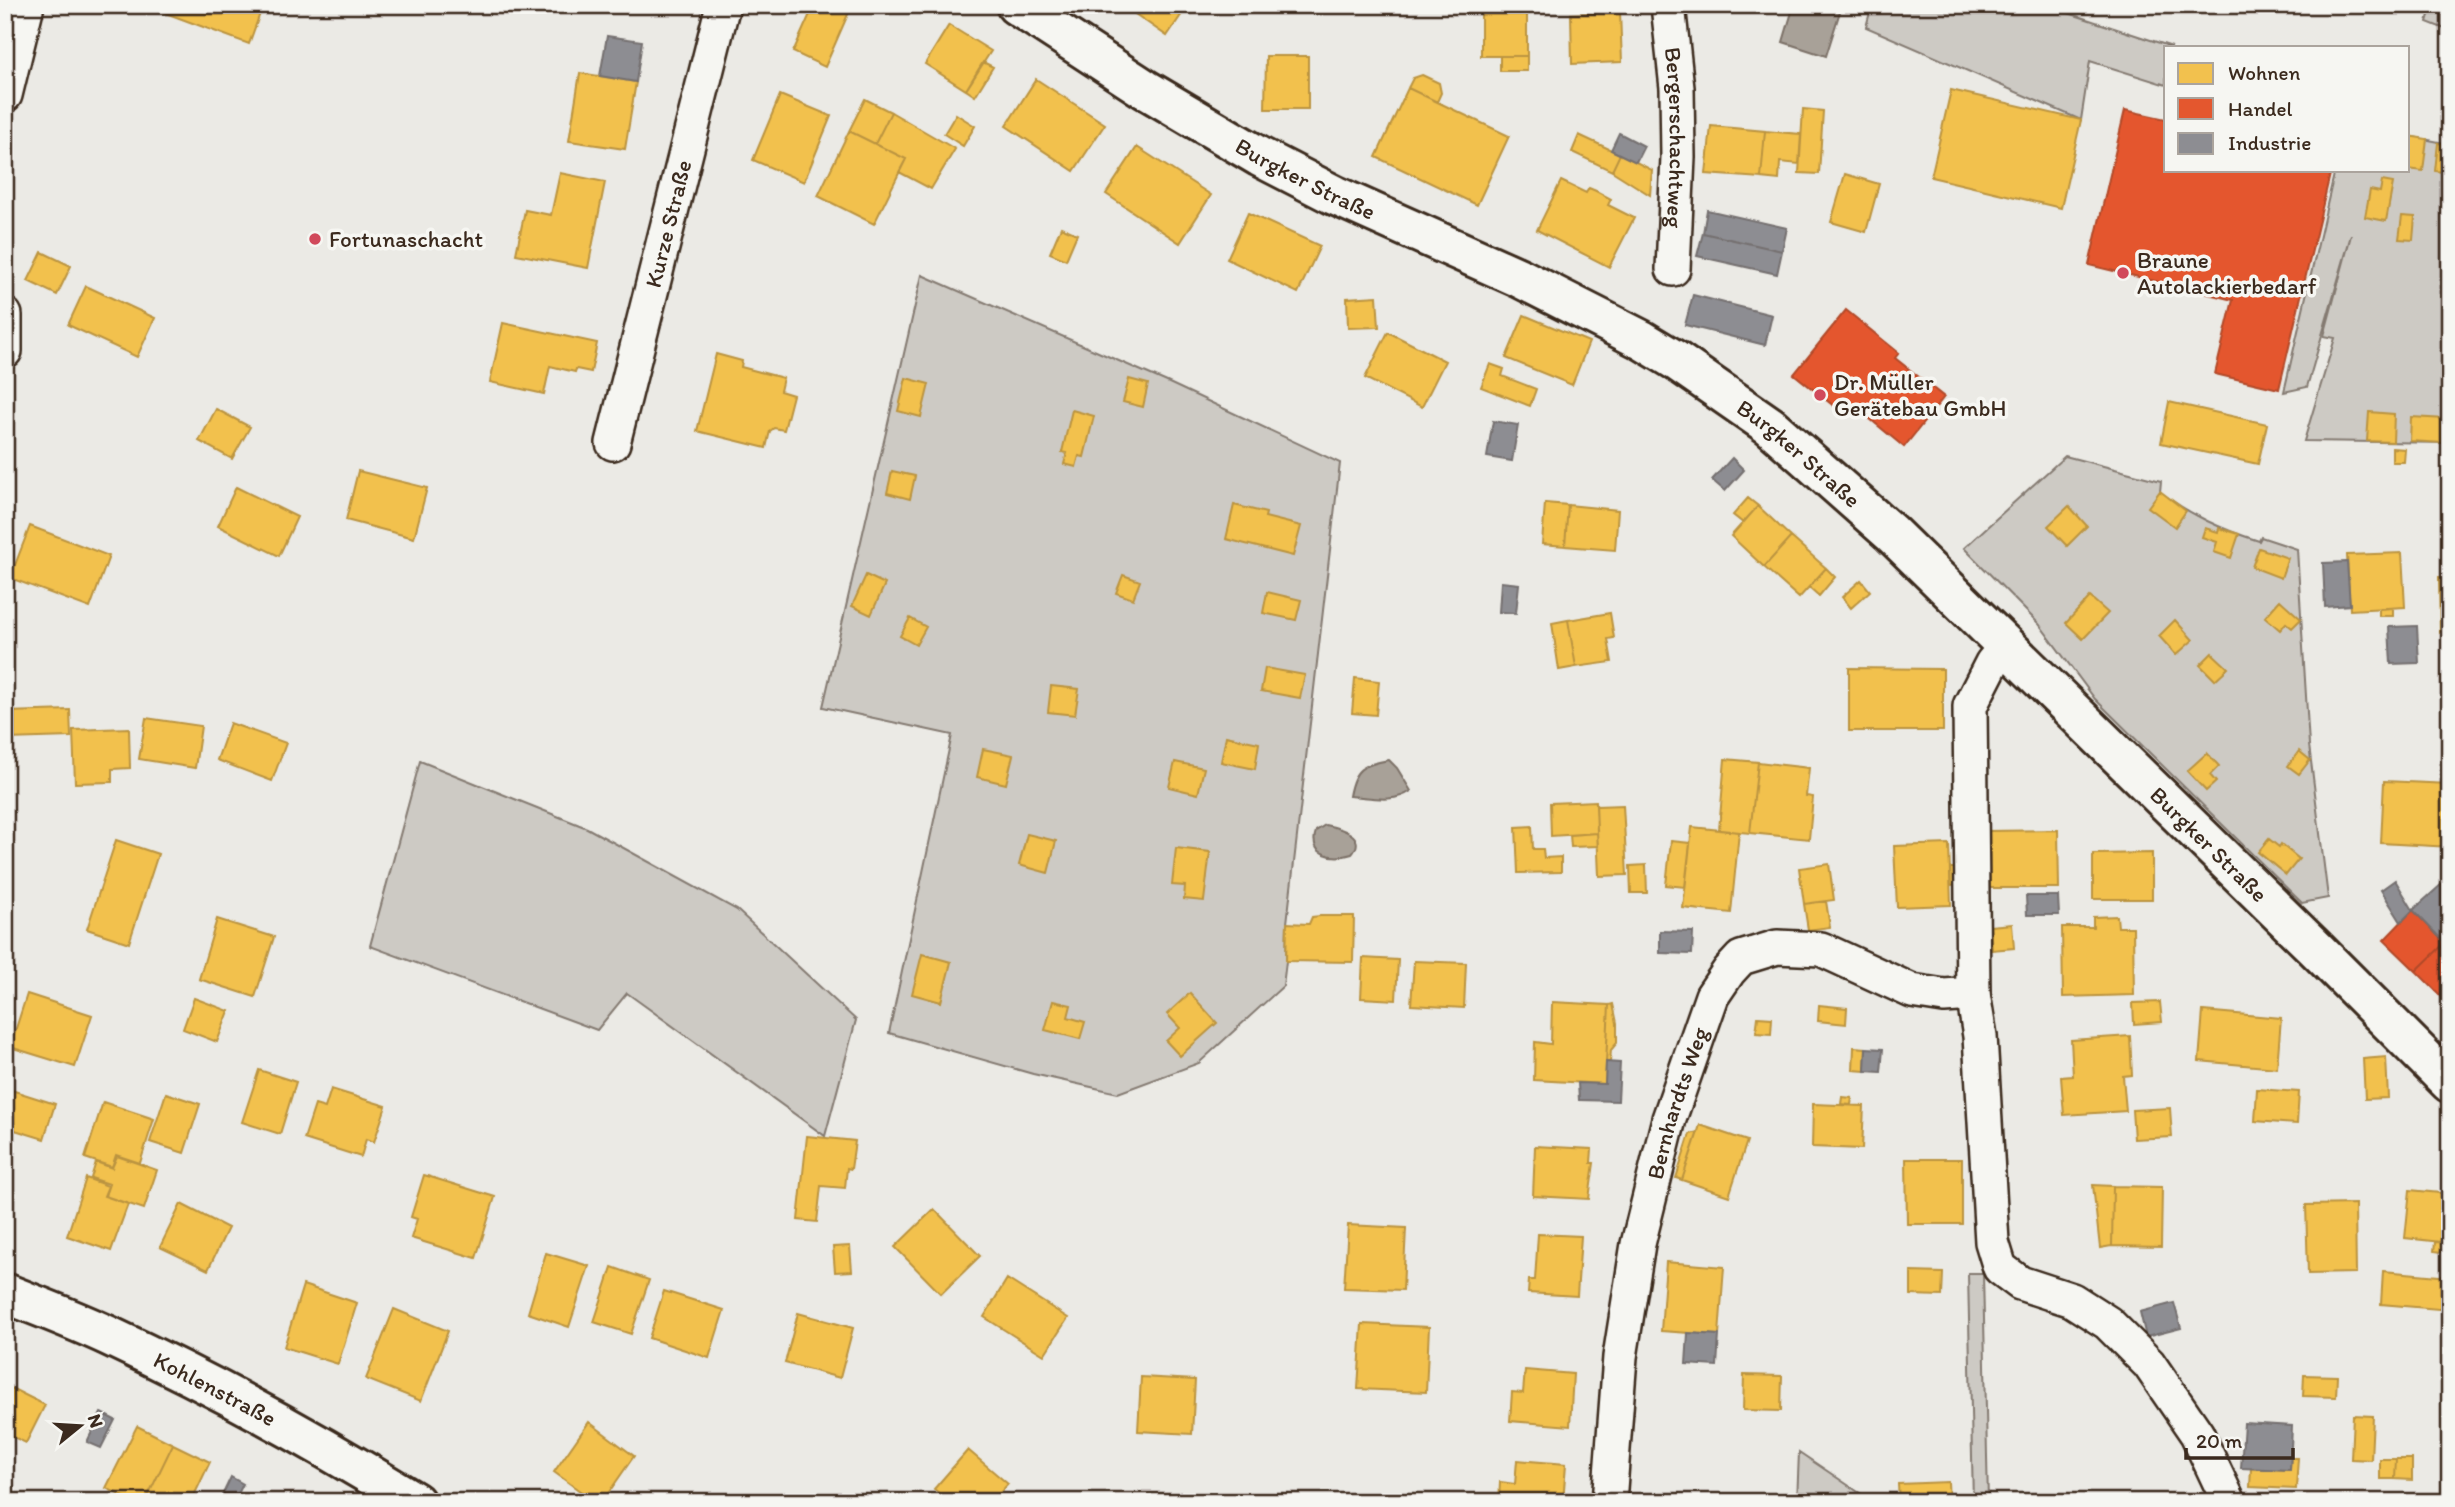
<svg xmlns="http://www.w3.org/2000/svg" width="2455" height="1507" viewBox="0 0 2455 1507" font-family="Itim,sans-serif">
<rect width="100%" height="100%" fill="#ebeae5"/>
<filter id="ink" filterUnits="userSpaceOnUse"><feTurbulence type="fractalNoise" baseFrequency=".0143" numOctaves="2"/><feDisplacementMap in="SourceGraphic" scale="14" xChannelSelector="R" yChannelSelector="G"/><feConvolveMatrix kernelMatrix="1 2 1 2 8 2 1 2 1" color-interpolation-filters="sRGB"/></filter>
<g filter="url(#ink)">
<path fill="#cdcac4" stroke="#847a71" stroke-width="2" d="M1872 5H2044L2172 47H2166V85L2090 61 2081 120 1866 27Z
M2432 5H2450V31L2427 22Z
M2408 136 2450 144V443L2304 441 2335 338 2324 336 2351 235 2307 387 2284 392 2335 170H2408Z
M922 275 1167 382 1340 463 1287 923 1286 961 1283 986 1199 1063 1118 1093 1033 1074 889 1033 952 735 823 707Z
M2065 456 2161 481 2160 492C2192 516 2221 529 2259 541L2261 537 2297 549 2309 745 2328 898 2302 903 2095 699 2039 624 1964 548Z
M420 761 587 828 737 910 856 1020 825 1136 627 993 597 1030 370 946Z
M1968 1273H1983L1988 1502H1973Z
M1799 1452 1873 1502H1797Z"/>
<path fill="#a8a198" stroke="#7c7167" stroke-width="2" d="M1794 5H1842L1826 56 1783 42Z
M1389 760 1397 768 1411 791C1393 804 1370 797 1349 796 1354 768 1362 765 1389 760Z
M1325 825C1340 828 1368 835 1352 854 1333 860 1308 855 1316 831Z"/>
<path fill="#f2c14e" stroke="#bb9440" stroke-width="2" d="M144 5H263L249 44Z
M644 5H672L671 12Z
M814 5H834L849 12 825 67 793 52Z
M1122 5H1188L1167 36Z
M1481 5H1527V56H1481Z
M1620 12 1622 62 1572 64 1571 14Z
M949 25 991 51 966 90 925 64Z
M1266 56H1308V109H1265Z
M1500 56H1527V71H1500Z
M983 62 993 67 975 96 966 90Z
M580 73 636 82 625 149 569 141Z
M1422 75 1439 83 1441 93 1437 102 1408 88 1413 78Z
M1036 79 1105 124 1074 171 1006 126Z
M1408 88 1509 136 1477 205 1376 157Z
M1951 90 2081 120 2061 208 1931 177Z
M780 95 831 116 804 182 753 160Z
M865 99 891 112 875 144 849 131Z
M1803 109 1823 111 1819 174 1799 173Z
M891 112 955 149 931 189 899 172 906 159 875 144Z
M956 114 975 126 963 146 944 134Z
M1711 126 1765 131 1761 178 1706 174Z
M849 131 906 159 874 224 818 196Z
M1765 131 1801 134 1799 164 1780 162 1779 180 1761 178Z
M1579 135 1620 154 1612 171 1572 152Z
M2408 136 2427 139 2423 171 2408 169Z
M2438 143 2450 144V173L2435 171Z
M1137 147 1211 195 1180 243 1106 194Z
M1620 154 1652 170 1650 195 1612 171Z
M560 173 605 182 588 268 516 254 525 210 551 215Z
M1845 174 1879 184 1866 232 1831 222Z
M1561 181 1586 193 1589 188 1596 191 1611 199 1608 205 1634 218 1609 267 1537 230Z
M2382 181 2393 183 2386 221 2365 217 2370 190 2380 192Z
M1248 213 1320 246 1298 293 1227 259Z
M2402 216 2415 217 2413 240 2399 239Z
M1061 227 1077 234 1066 260 1050 253Z
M42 252 71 266 57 295 28 281Z
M86 286 155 318 137 357 68 325Z
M1377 296 1379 327 1348 328 1347 298Z
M1524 315 1589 342 1572 385 1506 358Z
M503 323 597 343 591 372 576 369 575 372 550 366 544 394 490 382Z
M1388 332 1445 361 1422 407 1365 378Z
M716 354 742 361 741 367 783 378 780 391 793 395 784 430 774 428 770 431 766 448 697 431Z
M1490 364 1504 369 1502 376 1536 389 1530 406 1481 387Z
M906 378 929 384 921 417 898 411Z
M1129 379 1148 384 1143 407 1123 402Z
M2169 402 2267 424 2258 464 2161 443Z
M216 409 250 427 232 459 199 441Z
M1072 410 1094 416 1084 457 1079 456 1076 467 1064 464 1067 453 1062 452Z
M2369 412 2394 414 2393 442 2367 441Z
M2411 417 2446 419 2444 443 2410 441Z
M2392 448 2405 449 2404 462H2392Z
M358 471 427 488 414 538 346 520Z
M892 471 915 476 910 499 887 493Z
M236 487 297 517 279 556 218 526Z
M2160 491 2186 511 2175 527 2148 507Z
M1748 498 1758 506 1743 523 1733 515Z
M1545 503 1568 505 1565 546 1542 544Z
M1234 505 1266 513 1265 517 1301 526 1293 556 1226 539Z
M1568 505 1618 510 1615 550 1565 546Z
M1758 506 1791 537 1764 567 1731 536Z
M2069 506 2087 526 2067 546 2048 526Z
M30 526 109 556 90 608 10 578Z
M2205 528 2218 532 2219 528 2239 534 2231 558 2214 552 2217 542 2202 537Z
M1791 537 1826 568 1799 598 1764 567Z
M2259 548 2288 558 2281 578 2252 567Z
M2402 553 2405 607 2350 610 2347 555Z
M1826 568 1835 577 1819 596 1809 587Z
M866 575 885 584 871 615 852 606Z
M1123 575 1140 581 1133 599 1116 593Z
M2439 577H2450V632H2440Z
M1861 580 1870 591 1851 608 1842 597Z
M1267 592 1301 600 1296 620 1263 613Z
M2090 597 2108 613 2083 639 2066 623Z
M2280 600 2301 619 2292 628 2286 623 2280 630 2265 617Z
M2393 608V616H2379V609Z
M1610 613 1614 638 1608 639 1612 662 1576 667 1568 620Z
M910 618 926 627 916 645 900 636Z
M1568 620 1576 667 1559 670 1552 623Z
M2175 620 2193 640 2176 655 2159 636Z
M2212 653 2228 668 2215 680 2200 665Z
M1265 668 1305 675 1300 698 1261 691Z
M1849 668 1943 669V731H1849Z
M1355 678 1379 681 1376 715 1352 713Z
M1051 686 1079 689 1075 715 1048 712Z
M70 710 71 737 7 739 6 712Z
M146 718 201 726 195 768 139 759Z
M230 723 286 743 272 781 217 760Z
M129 728 130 768 112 769V782L75 783 73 730Z
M1226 736 1259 743 1255 769 1221 762Z
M983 749 1013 755 1006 784 977 777Z
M2299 751 2310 760 2299 774 2288 766Z
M2207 753 2219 766 2210 775 2216 782 2206 791 2187 771Z
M1725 759 1758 762 1750 833 1719 830Z
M1175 762 1204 768 1198 794 1169 787Z
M1758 762 1809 768 1806 796 1813 797 1809 839 1750 833Z
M2384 781 2450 784V847L2381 843Z
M1596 801 1597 833 1551 836 1550 803Z
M1623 805 1627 875 1599 876 1596 806Z
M1532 826 1533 849H1543L1544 858 1561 857V872L1518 873 1516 827Z
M1692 827 1739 832 1731 913 1683 908Z
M2058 830 2059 888H1986V831Z
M1597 833 1598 846 1571 847 1570 835Z
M1027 834 1056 841 1048 873 1019 865Z
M2269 839 2279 847 2281 844 2299 859 2286 875 2258 852Z
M116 840 158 854 129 943 87 929Z
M1671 841 1690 843 1685 887 1666 885Z
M1949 844 1951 905 1897 907 1894 846Z
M1176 848 1210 852 1204 901 1184 899 1185 886 1172 885Z
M2152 853V899H2093V854Z
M1829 864 1834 900 1804 904 1799 868Z
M1646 865 1647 893H1631L1630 866Z
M1950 868H1956L1957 885 1951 886Z
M1826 901 1830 927 1808 930 1804 904Z
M1320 916H1354L1353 962 1286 961 1287 923 1309 924 1312 917Z
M2117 916 2118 927H2133L2134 995 2063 997 2062 927H2093V917Z
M217 919 274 937 255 997 199 979Z
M2012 924 2014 948 1992 950 1990 926Z
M922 954 951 962 941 1002 912 994Z
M1363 958 1398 960 1396 1000 1361 998Z
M1414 961 1466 963 1464 1008 1411 1005Z
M1190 993 1217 1023 1180 1056 1166 1041 1180 1028 1167 1014Z
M27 994 92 1015 75 1067 10 1047Z
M194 998 229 1011 217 1042 183 1029Z
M1053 1001 1071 1005 1068 1017 1085 1022 1080 1039 1045 1030Z
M1552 1002 1609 1005 1605 1084 1534 1080 1535 1042 1551 1044Z
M2160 1002 2162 1022 2134 1024 2133 1003Z
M1613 1004 1617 1023V1043L1611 1050 1610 1062H1606L1609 1005Z
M1819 1005 1847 1008 1846 1024 1818 1021Z
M2203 1011 2281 1018 2277 1068 2199 1061Z
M1758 1017 1772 1018 1771 1034 1756 1033Z
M2130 1036 2132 1075 2123 1076 2126 1111 2064 1115 2061 1077 2073 1076 2071 1040Z
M1854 1047 1866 1048 1865 1071 1853 1070Z
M2386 1057 2388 1098 2365 1099 2363 1059Z
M259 1070 296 1082 280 1134 242 1122Z
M5 1088 55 1104 44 1139 5 1127Z
M331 1089 386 1106 374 1142 366 1139 361 1157 304 1139 315 1105 325 1108Z
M2257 1089 2299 1092 2297 1124 2255 1121Z
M166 1093 200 1104 184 1153 150 1142Z
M1842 1097 1852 1098 1851 1105 1841 1104Z
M103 1102 154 1119 140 1163 116 1155 112 1167 85 1158Z
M1813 1104 1864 1106 1862 1149 1812 1147Z
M2170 1108 2172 1137 2134 1139 2132 1110Z
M1700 1125 1747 1141 1729 1196 1682 1180Z
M1698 1132 1682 1180 1676 1178 1690 1134Z
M807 1136 855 1141 851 1169 847 1168 845 1188 821 1186 817 1222 798 1220Z
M1535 1146 1592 1149 1591 1163H1594L1589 1199 1533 1196Z
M117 1156 157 1170 144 1209 105 1196 109 1184 91 1178 96 1162 112 1168Z
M1906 1159H1962V1224H1907Z
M424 1175 495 1197 476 1258 411 1238 417 1219 411 1217Z
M86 1178 108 1186 104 1196 128 1204 111 1251 67 1236Z
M2093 1185 2113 1186 2112 1246 2100 1248Z
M2113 1186 2162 1187 2161 1247 2112 1246Z
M2410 1190 2450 1194V1243L2405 1238Z
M181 1204 228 1228 208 1270 160 1247Z
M2355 1204 2356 1273 2308 1274 2306 1205Z
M934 1209 980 1256 941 1294 895 1247Z
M1348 1225 1406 1228 1403 1290 1344 1288Z
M1538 1234 1581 1236 1577 1296 1528 1293 1529 1280H1535Z
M2435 1242 2450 1243 2449 1253 2434 1251Z
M850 1246 852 1271 835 1272 833 1247Z
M546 1253 589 1266 569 1327 528 1313Z
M1666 1262 1724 1267 1719 1335 1661 1331Z
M612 1267 649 1280 631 1334 594 1322Z
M2383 1271 2450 1277V1310L2381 1304Z
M1911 1272 1943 1273 1942 1296 1911 1295Z
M1007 1279 1068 1318 1044 1355 984 1317Z
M303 1285 357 1303 338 1364 284 1347Z
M664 1291 724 1310 709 1358 649 1338Z
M394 1309 448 1331 421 1401 366 1379Z
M798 1313 853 1328 840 1378 785 1363Z
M1362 1324 1429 1327 1426 1392 1358 1389Z
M1525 1370 1573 1374 1570 1426 1510 1421 1512 1392 1523 1393Z
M1744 1375 1782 1376 1781 1411 1743 1410Z
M2304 1375 2337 1376 2336 1397 2303 1396Z
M1141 1377 1195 1380 1192 1434 1138 1431Z
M5 1385 45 1405 26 1443 5 1433Z
M2353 1415 2373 1416 2371 1460 2351 1459Z
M589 1422 634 1456 602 1502H595L554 1472Z
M137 1426 173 1444 145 1502H134L106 1488Z
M173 1444 210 1462 191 1502H145Z
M968 1450 1008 1484 992 1502H949L934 1489Z
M2291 1458H2298L2296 1489 2250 1487 2251 1468 2290 1470Z
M2380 1459H2396L2395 1479H2380Z
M2396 1459H2412V1480L2395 1479Z
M1517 1460 1566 1464 1563 1502H1499L1500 1482 1515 1484Z
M1948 1482 1949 1502H1899L1898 1484Z"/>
<path fill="#e4572e" stroke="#b14a29" stroke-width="2" d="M2125 110 2166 119V170H2331L2279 389 2215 374 2233 300 2089 265Z
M1846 310 1899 353 1895 358 1944 397 1904 447 1853 405 1845 415 1794 374Z
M2413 910 2445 943 2416 971 2384 940Z
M2450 938V1005L2416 971Z"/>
<path fill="#8d8d92" stroke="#746f6f" stroke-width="2" d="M607 36 642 41 636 82 600 76Z
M1619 133 1644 146 1636 162 1611 150Z
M1707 210 1787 228 1782 251 1703 233Z
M1703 233 1782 251 1777 274 1697 256Z
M1693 295 1772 315 1765 345 1685 325Z
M1493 421 1518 425 1512 461 1487 457Z
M1732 458 1744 470 1725 491 1712 480Z
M2347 562 2350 605 2325 607 2323 563Z
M1501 582 1519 584 1516 613 1499 612Z
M2417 626 2419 663 2391 664 2389 627Z
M2395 880 2413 910 2401 922 2381 890Z
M2442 884 2450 888V932L2445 943 2413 910Z
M2026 896H2058L2059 915H2027Z
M1660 931 1693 932 1692 954 1660 953Z
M1866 1048 1883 1049 1881 1072 1865 1071Z
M1606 1062 1620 1063 1618 1101 1579 1100 1578 1083 1605 1084Z
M2174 1303 2181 1328 2146 1337 2140 1312Z
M1688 1333 1719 1335 1717 1366 1686 1364Z
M101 1413 115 1420 101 1448 87 1442Z
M2244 1423 2292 1426 2290 1470 2241 1468Z
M231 1477 243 1484 234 1502H219Z"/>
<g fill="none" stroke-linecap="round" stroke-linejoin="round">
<defs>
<g id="street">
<path id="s1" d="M1668 5 1677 88 1678 157 1673 269"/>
<path d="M5 95 27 5"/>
<path d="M5 315V351"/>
<path id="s2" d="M613 443 723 5"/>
<path d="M2006 646 1992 663 1970 706 1973 994 1980 1036 1992 1242 2000 1268 2020 1283 2072 1300 2108 1323 2149 1364 2197 1434 2229 1502"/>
<path id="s3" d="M1609 1502 1620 1357 1638 1244 1669 1119 1712 996 1729 971 1741 958 1777 947 1821 949 1912 991 1944 996 1973 994"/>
</g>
<g id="secondary">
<path id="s4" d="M1016 5 1145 89 1260 157 1334 195 1520 278 1642 340 1675 360 1770 426 1891 533 2316 949 2450 1083"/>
<path id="s5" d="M5 1293C40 1307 75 1320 109 1336 214 1385 316 1441 415 1502"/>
</g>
</defs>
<use href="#street" stroke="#3b2a1e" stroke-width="38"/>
<use href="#secondary" stroke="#3b2a1e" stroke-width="44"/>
<use href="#street" stroke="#f6f6f2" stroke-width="33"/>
<use href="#secondary" stroke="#f6f6f2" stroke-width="38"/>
</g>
</g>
<g fill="#d1495b" stroke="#f6f6f2" stroke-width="2.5">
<circle cx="315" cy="239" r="7"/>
<circle cx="2123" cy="273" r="7"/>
<circle cx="1820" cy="395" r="7"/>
</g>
<g text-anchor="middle" stroke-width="7" stroke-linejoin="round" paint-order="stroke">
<g font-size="23" fill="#3b2a1e" stroke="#f6f6f2">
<text dy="8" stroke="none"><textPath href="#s1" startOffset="133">Bergerschachtweg</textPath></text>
<text dy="8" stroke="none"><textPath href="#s4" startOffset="338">Burgker Straße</textPath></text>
<text dy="8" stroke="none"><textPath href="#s2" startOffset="226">Kurze Straße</textPath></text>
<text dy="8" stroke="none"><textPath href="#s4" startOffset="905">Burgker Straße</textPath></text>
<text dy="8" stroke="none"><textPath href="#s4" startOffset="1472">Burgker Straße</textPath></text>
<text dy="8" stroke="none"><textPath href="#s3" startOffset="406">Bernhardts Weg</textPath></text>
<text dy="8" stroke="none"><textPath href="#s5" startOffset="231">Kohlenstraße</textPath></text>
</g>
<g font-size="23" fill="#3b2a1e" stroke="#f6f6f2" text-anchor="start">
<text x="329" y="247">Fortunaschacht</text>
<text x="2137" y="268">Braune<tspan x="2137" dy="26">Autolackierbedarf</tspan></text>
<text x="1834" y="390">Dr. Müller<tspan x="1834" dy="26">Gerätebau GmbH</tspan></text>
</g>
</g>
<rect width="2455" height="1507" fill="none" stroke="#f6f6f2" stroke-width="28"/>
<rect x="14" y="14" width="2427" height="1479" fill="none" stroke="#3b2a1e" stroke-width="2.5" filter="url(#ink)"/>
<rect x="2164" y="46" width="245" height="126" fill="#f6f6f2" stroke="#aba49d" stroke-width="2"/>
<rect x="2178" y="63" width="35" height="21" fill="#f2c14e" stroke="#aba49d" stroke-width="2"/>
<text x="2228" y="80" font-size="21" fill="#3b2a1e">Wohnen</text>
<rect x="2178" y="98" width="35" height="21" fill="#e4572e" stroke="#aba49d" stroke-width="2"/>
<text x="2228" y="116" font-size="21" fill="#3b2a1e">Handel</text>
<rect x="2178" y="133" width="35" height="21" fill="#8d8d92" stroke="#aba49d" stroke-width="2"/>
<text x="2228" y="150" font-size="21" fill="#3b2a1e">Industrie</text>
<g transform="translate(80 1426) rotate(72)" stroke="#f6f6f2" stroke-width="5" paint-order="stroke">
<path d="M0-5L12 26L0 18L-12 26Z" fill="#3b2a1e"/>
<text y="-10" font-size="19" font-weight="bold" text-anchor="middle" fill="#3b2a1e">N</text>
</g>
<path d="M2186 1448v10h107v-10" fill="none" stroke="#3b2a1e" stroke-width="3.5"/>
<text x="2196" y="1448" font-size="21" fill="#3b2a1e" stroke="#f6f6f2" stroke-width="5" paint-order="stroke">20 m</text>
</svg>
